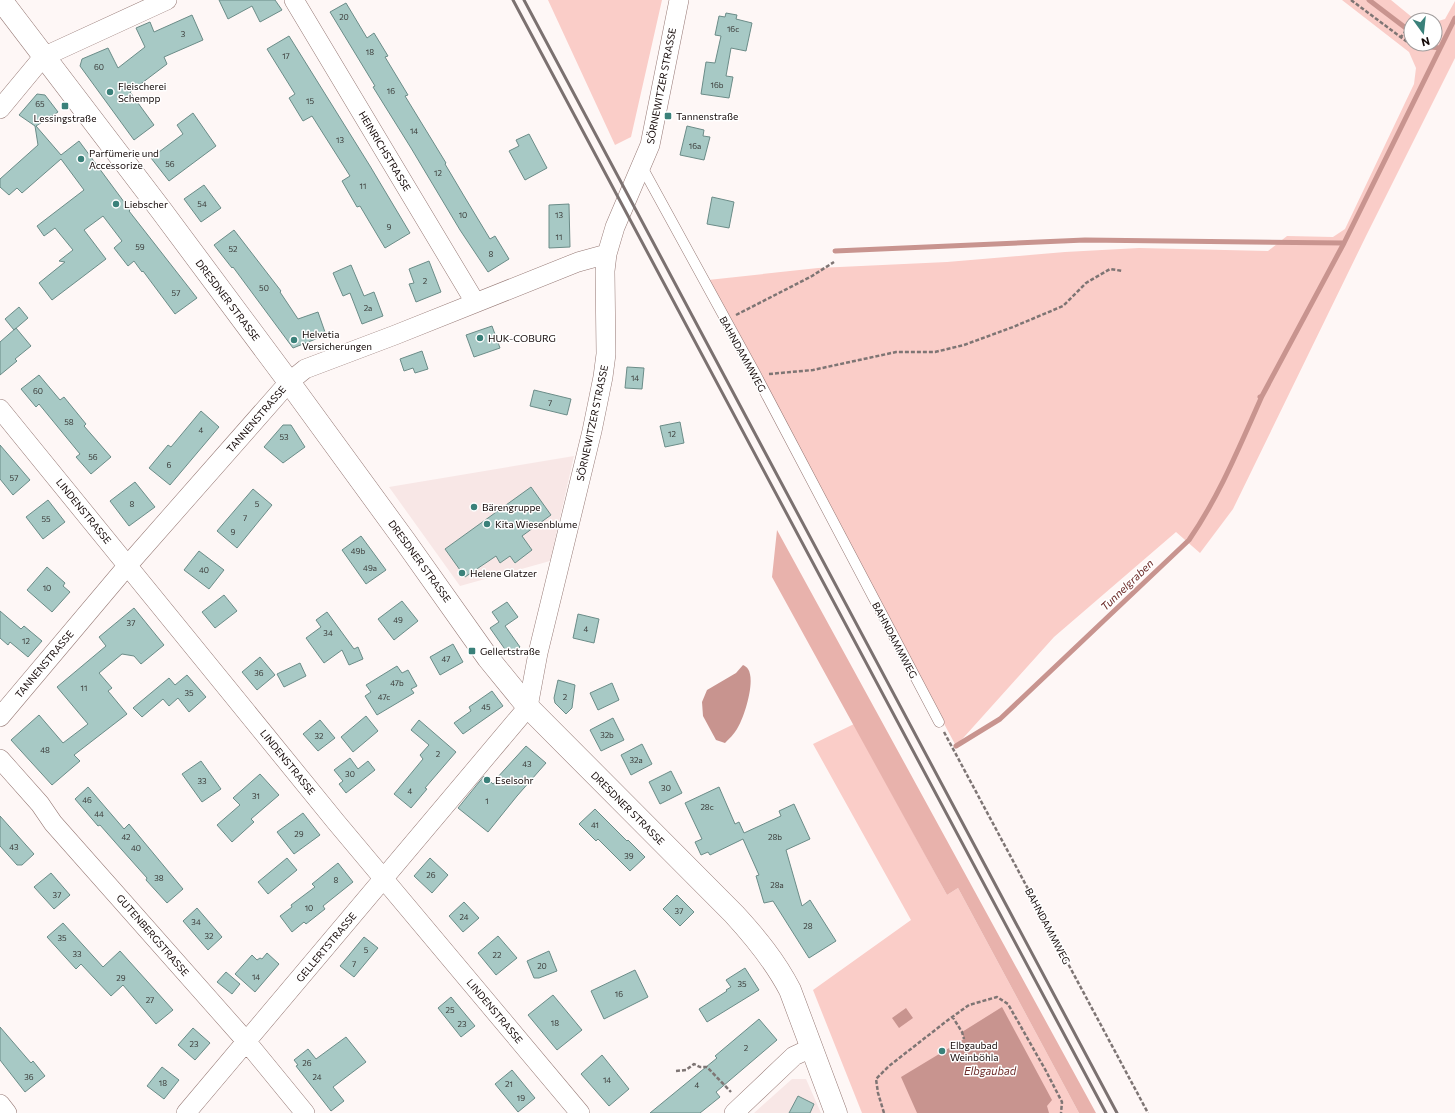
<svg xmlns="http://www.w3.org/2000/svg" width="1455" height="1113" viewBox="0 0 1455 1113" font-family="Commissioner,sans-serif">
<rect width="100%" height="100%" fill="#fef7f6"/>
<path fill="#f8e7e6" d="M574 456 550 561 460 586 389 487Z
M792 1079H806L821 1113H754Z"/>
<path fill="#facdc8" d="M548 0H662L631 137 615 145Z
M1342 0H1391L1413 18 1420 20H1411V44H1435V22L1445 19 1455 1V58L1366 236 1233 509 1200 553 1176 532 1054 637 956 746 822 496 708 280 818 268 947 262 1065 252 1139 248 1268 251 1287 236 1333 237 1345 229 1414 84 1416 68 1409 52Z
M854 724 947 895 958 888 1079 1113H862L813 990 911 920 813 744Z"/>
<path fill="#e8b2ac" d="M777 530 1096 1113H1079L958 888 947 895 772 577Z"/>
<path fill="#c8948f" d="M743 665C745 666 747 667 748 669 756 681 744 718 737 729 734 734 729 739 725 743L716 740 703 716 702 702 707 690 736 673Z
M1002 1007 1052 1100 1047 1106 1049 1113H917L901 1077 964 1039 962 1032Z
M906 1008 913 1018 899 1028 892 1018Z"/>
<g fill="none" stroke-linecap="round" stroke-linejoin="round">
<path stroke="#c8948f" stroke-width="5" d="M1369 0 1411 32
M1427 44 1431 47 1440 48
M835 251 1085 240 1344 243
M1262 396 1344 243 1455 18
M956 746 1000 719 1189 540C1220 495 1240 445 1262 396L1260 397"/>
</g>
<path fill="#a7c9c5" stroke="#6b8c88" d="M219 0H275L282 10 260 22 252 6 228 19Z
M346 3 367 38 374 33 388 56 385 57 408 95 405 96 446 163 445 164 464 196 490 239 495 236 509 259 488 272 460 230 411 148 373 87 375 86 330 12Z
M726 13 737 15 736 19 752 23 746 51 731 48 726 76 733 77 729 98 701 94 706 62 715 63 721 36 715 35 719 16 725 17Z
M192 15 203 40 164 57 167 64 130 92 154 125 134 140 80 66 82 59 108 48 118 68 145 47 136 28 150 22 154 32Z
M289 36 370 166 410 233 385 248 360 206 357 207 342 181 350 176 312 116 303 121 289 98 295 94 267 49Z
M37 94 45 95 58 112 36 126 61 155 79 141 130 210 129 211 197 298 175 314 143 271 142 272 134 261 128 266 114 248 122 241 103 216 84 230 106 259 52 300 39 283 65 262 59 261 73 250 55 228 44 236 37 226 84 190 61 159 22 193 17 188 9 195 0 187V179L38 145 35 126 19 115Z
M193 113 216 146 169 181 151 158 183 134 177 125Z
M687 126 704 130 703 136 710 137 704 160 680 155Z
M529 134 547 168 525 180 509 151 519 146 516 140Z
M204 185 221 208 201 222 184 199Z
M712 197 734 202 729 228 707 224Z
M569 204 570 247 549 248V205Z
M234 230 281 291 280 292 298 319 318 312 326 335 293 348 233 267 232 268 214 245Z
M429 261 441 292 416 302 409 284 414 283 409 269Z
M351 265 364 296 374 292 383 316 362 324 350 293 343 296 333 273Z
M19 307 28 318 14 330 5 319Z
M492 326 500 348 474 357 466 335Z
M16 328 31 346 15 359 17 361 0 375V342Z
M422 351 428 369 415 373 413 368 404 371 400 359Z
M627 367 644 368 642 389 625 388Z
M39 375 60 400 64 397 86 424 84 426 111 457 91 474 76 457 80 454 39 404 36 407 21 389Z
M534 390 571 399 567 415 530 406Z
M201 411 219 427 170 485 149 468 168 445 171 447Z
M680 422 684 443 665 447 660 426Z
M283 425H291L305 447 283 463 264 447Z
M0 445 30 480 13 495 0 479Z
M135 482 155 507 129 526 110 501Z
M531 487 551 515 522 536 532 550 515 563 510 556 500 563 496 556 465 577 445 549Z
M253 489 272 505 237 548 217 531Z
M48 500 65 522 43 539 26 517Z
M361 536 386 570 366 584 342 550Z
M199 551 224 570 209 589 184 570Z
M47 567 65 583 63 586 70 592 52 612 27 590Z
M224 595 237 611 215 628 202 612Z
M402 601 418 621 394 640 378 619Z
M507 602 518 617 505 626 520 647 509 655 490 628 499 622 492 612Z
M134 608 164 645 141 664 134 656 122 654 99 673 112 688 108 691 127 714 74 755 80 761 52 785 11 740 39 715 63 743 88 724 57 687 106 646 99 637Z
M0 611 21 629 24 626 42 641 28 657 10 642 8 645 0 638Z
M327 612 354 649 358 647 363 659 349 665 342 650 324 663 306 638 321 627 316 620Z
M578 614 599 619 594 643 573 638Z
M453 644 463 662 440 675 430 657Z
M260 657 275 675 257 690 242 672Z
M300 663 306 676 284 687 277 674Z
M397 666 402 673 408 670 417 686 411 689 414 693 377 715 365 696 371 692 366 685Z
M187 675 206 697 189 712 178 698 169 706 163 699 142 717 133 708 169 678 175 685Z
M558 680 575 685 572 708 566 714 555 703 554 698Z
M612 683 619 700 598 710 590 693Z
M492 691 503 706 463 734 454 723 471 711 469 707Z
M366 716 378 731 353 752 341 737Z
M613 718 624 740 601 751 590 730Z
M320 720 335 738 318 751 303 734Z
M419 720 456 752 425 788 427 789 411 808 394 794 423 759 420 755 429 745 411 730Z
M642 744 652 764 631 775 621 755Z
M526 746 546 763 517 796 488 832 458 808 484 776 493 784 497 781 496 779Z
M350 758 358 769 368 761 375 770 346 793 339 784 343 781 334 770Z
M201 761 221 789 202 802 182 774Z
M671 771 682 793 660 804 649 782Z
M260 774 279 795 251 819 254 822 232 842 217 825 240 805 233 798Z
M88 787 124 829 129 824 183 889 167 903 146 880 147 878 122 850 100 825 98 826 75 799Z
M719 787 735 824 739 822 744 833 781 816 779 811 794 804 810 839 786 850 802 906 810 900 836 941 809 958 773 901 764 903 756 876 759 875 743 839 710 855 708 852 701 855 695 842 702 839 685 803Z
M595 809 627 841 628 840 645 857 630 871 598 839 596 841 579 824Z
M303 813 320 835 294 854 277 832Z
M0 816 34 854 22 865H17L0 846Z
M287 858 297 870 268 894 258 882Z
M430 858 448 875 432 893 414 876Z
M338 863 353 882 323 906 325 909 306 924 304 922 292 932 280 916 292 907 291 905 315 887 312 884Z
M51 873 70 895 54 909 34 887Z
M677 895 694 912 680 926 663 909Z
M464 902 479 918 463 932 449 916Z
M197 908 222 937 208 950 183 921Z
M63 923 103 967 120 951 173 1010 156 1024 123 985 111 996 81 964 76 969 47 937Z
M498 936 517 958 496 975 478 953Z
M364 937 378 948 354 977 340 966Z
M549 951 557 971 539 978H534L527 961Z
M267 953 279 964 255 992 235 974 252 955 257 960 260 958 262 959Z
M745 968 759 990 707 1022 699 1009 727 991 726 990 731 987 726 980Z
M635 970 648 997 604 1019 591 991Z
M226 972 240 984 232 994 217 982Z
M553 995 582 1030 557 1050 528 1015Z
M451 997 475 1026 461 1037 438 1008Z
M759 1019 777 1040 716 1092 720 1097 700 1113H650L717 1058 715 1056Z
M0 1027 31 1063 33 1061 45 1076 25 1092 0 1060Z
M193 1028 210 1043 195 1060 178 1045Z
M346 1037 366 1062 333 1087 344 1101 331 1111 296 1066 298 1065 294 1060 308 1049 316 1059Z
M602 1055 629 1089 609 1106 581 1074Z
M162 1067 179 1080 164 1099 147 1086Z
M512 1070 535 1098 518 1112 495 1084Z
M798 1096 814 1104 810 1113H789Z"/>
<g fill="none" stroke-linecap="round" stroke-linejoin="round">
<defs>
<path id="service" d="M642 167 756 375 939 722"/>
<path id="minor" d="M294 0 475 302
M0 109 43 57 167 0
M0 409 336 822 580 1113
M0 717 128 565 289 382 305 369 395 335 578 262 607 254
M0 759 40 804 53 823 246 1041 305 1113
M0 1104 7 1113
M186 1113 528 707 538 653 592 431 603 377 606 354 605 271 607 254 615 227 650 145 679 0
M734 1113 794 1056 811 1048"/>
<path id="secondary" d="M1 0 161 210 289 382 405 541 488 658 528 707 734 914C756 938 775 961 790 990L836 1113"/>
</defs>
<use href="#service" stroke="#967975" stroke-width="11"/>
<use href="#minor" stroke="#967975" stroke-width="20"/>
<use href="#secondary" stroke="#967975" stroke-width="23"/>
<path stroke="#7e7574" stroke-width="2.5" stroke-dasharray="4 2" stroke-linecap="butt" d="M1351 0 1418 50
M1400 38 1411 25
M736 315 812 276 834 262
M769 374 813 370 896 352H935L964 345 1013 327 1063 306 1086 283 1110 269 1123 271
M944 732 1148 1113
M952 1016 962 1032 964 1039
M676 1071 686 1070 694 1064 700 1067H707L731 1092
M884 1113 878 1093 876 1079 889 1066 948 1020 969 1005 997 997 1008 1004 1046 1071 1062 1102 1061 1113"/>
<use href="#service" stroke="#fff" stroke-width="10"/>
<use href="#minor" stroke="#fff" stroke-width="19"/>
<use href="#secondary" stroke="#fff" stroke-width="22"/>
<path stroke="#7b7170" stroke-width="3" d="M513 0 1106 1113
M524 0 1117 1113"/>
</g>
<g fill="#3a817a" stroke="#fff" stroke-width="1.5">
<circle cx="110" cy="92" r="4"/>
<rect x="61" y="102" width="8" height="8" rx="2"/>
<rect x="664" y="112" width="8" height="8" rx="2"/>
<circle cx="81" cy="159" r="4"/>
<circle cx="116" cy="204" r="4"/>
<circle cx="480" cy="338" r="4"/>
<circle cx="294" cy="340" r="4"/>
<circle cx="474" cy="507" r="4"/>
<circle cx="487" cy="524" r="4"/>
<circle cx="462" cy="573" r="4"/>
<rect x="468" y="647" width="8" height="8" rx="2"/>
<circle cx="487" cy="780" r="4"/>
<circle cx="942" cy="1051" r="4"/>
</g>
<g text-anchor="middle" stroke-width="3" stroke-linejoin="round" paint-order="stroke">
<g font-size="8" fill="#3a3a38">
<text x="344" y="20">20</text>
<text x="733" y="32">16c</text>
<text x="183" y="37">3</text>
<text x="370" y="55">18</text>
<text x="286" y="59">17</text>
<text x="99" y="70">60</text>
<text x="717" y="88">16b</text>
<text x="391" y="94">16</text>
<text x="310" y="104">15</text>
<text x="40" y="107">65</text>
<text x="414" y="134">14</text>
<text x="340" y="143">13</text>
<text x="695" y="149">16a</text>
<text x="170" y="167">56</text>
<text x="438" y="176">12</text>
<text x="363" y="189">11</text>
<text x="202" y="207">54</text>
<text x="463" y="218">10</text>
<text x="559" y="218">13</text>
<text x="389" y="230">9</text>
<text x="559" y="240">11</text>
<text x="140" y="250">59</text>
<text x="233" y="252">52</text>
<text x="491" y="257">8</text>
<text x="425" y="284">2</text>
<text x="264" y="291">50</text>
<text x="176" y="296">57</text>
<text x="368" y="311">2a</text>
<text x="635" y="381">14</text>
<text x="38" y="394">60</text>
<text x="550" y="406">7</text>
<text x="69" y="425">58</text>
<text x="201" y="433">4</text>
<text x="672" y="437">12</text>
<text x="284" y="440">53</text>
<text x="93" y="460">56</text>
<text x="169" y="468">6</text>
<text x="14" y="481">57</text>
<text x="132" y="507">8</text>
<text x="257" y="507">5</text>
<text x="245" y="521">7</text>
<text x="46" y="522">55</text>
<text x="233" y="535">9</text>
<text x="358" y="554">49b</text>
<text x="370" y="571">49a</text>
<text x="204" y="573">40</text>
<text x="47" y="591">10</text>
<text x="398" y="623">49</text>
<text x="131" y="626">37</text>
<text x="586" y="632">4</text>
<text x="328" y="636">34</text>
<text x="26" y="644">12</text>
<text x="446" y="662">47</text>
<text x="259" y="676">36</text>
<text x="397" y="686">47b</text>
<text x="84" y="691">11</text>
<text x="189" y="696">35</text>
<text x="384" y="700">47c</text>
<text x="565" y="700">2</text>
<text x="486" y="710">45</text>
<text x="607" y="738">32b</text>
<text x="319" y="739">32</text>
<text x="45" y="753">48</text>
<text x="438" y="757">2</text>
<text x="636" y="763">32a</text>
<text x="527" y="767">43</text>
<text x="350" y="777">30</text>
<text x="202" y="784">33</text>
<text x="666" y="791">30</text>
<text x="410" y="794">4</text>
<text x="256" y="799">31</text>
<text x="87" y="803">46</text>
<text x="487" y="804">1</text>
<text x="707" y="810">28c</text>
<text x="99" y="817">44</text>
<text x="595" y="828">41</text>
<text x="299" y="837">29</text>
<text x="126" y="840">42</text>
<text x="775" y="840">28b</text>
<text x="14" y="850">43</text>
<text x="136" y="851">40</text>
<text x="629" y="859">39</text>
<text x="431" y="878">26</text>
<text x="159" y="881">38</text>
<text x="336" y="883">8</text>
<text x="777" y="888">28a</text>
<text x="57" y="898">37</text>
<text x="309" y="911">10</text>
<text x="679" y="914">37</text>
<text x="464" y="920">24</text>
<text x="196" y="925">34</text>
<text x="808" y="929">28</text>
<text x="209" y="939">32</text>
<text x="62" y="941">35</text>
<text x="366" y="953">5</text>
<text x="77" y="957">33</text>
<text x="497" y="958">22</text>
<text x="354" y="967">7</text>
<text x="542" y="969">20</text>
<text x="256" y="980">14</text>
<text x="121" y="981">29</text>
<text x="742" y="987">35</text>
<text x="619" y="997">16</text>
<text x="150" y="1003">27</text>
<text x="450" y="1013">25</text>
<text x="555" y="1026">18</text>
<text x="462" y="1027">23</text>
<text x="194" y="1047">23</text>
<text x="746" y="1051">2</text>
<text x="307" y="1066">26</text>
<text x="29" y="1080">36</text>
<text x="317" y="1080">24</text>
<text x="607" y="1083">14</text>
<text x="163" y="1086">18</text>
<text x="509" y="1087">21</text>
<text x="697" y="1088">4</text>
<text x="521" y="1101">19</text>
</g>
<g font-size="10" fill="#150a09" stroke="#fff" text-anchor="start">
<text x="118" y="90">Fleischerei<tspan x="118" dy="12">Schempp</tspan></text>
<text x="676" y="120">Tannenstraße</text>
<text x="65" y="122" text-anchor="middle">Lessingstraße</text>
<text x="89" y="157">Parfümerie und<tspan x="89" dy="12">Accessorize</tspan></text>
<text x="124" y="208">Liebscher</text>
<text x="302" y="338">Helvetia<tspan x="302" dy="12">Versicherungen</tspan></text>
<text x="488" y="342">HUK-COBURG</text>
<text x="482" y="511">Bärengruppe</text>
<text x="495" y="528">Kita Wiesenblume</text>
<text x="470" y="577">Helene Glatzer</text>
<text x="480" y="655">Gellertstraße</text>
<text x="495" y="784">Eselsohr</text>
<text x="950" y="1049">Elbgaubad<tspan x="950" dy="12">Weinböhla</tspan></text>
</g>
<g font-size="10" fill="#150a09" stroke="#fff">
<text transform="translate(661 86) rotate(-79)" y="4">SÖRNEWITZER STRASSE</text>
<text transform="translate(385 151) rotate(59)" y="4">HEINRICHSTRASSE</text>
<text transform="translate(228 300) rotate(53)" y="4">DRESDNER STRASSE</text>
<text transform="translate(743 354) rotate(61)" y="4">BAHNDAMMWEG</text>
<text transform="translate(256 419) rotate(-49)" y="4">TANNENSTRASSE</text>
<text transform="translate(592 423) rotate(-78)" y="4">SÖRNEWITZER STRASSE</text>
<text transform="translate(84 511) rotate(51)" y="4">LINDENSTRASSE</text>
<text transform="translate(420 561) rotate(54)" y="4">DRESDNER STRASSE</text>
<text transform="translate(895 640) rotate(62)" y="4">BAHNDAMMWEG</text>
<text transform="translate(44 664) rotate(-50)" y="4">TANNENSTRASSE</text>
<text transform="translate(288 762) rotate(51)" y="4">LINDENSTRASSE</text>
<text transform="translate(628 808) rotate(45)" y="4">DRESDNER STRASSE</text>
<text transform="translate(1048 926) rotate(62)" y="4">BAHNDAMMWEG</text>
<text transform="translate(153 935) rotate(49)" y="4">GUTENBERGSTRASSE</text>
<text transform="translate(326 947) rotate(-50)" y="4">GELLERTSTRASSE</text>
<text transform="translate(495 1011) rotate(50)" y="4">LINDENSTRASSE</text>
</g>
<g font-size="11" font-style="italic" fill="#6c2b28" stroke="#fff">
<text transform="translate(1127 585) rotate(-44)" y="4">Tunnelgraben</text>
<text x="990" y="1075">Elbgaubad</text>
</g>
</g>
<g transform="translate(1423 32) rotate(165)"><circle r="19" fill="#ffffff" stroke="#a19d9d"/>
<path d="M0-3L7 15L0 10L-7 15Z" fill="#3a817a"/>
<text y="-6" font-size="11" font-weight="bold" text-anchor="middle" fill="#150a09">N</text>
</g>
</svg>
